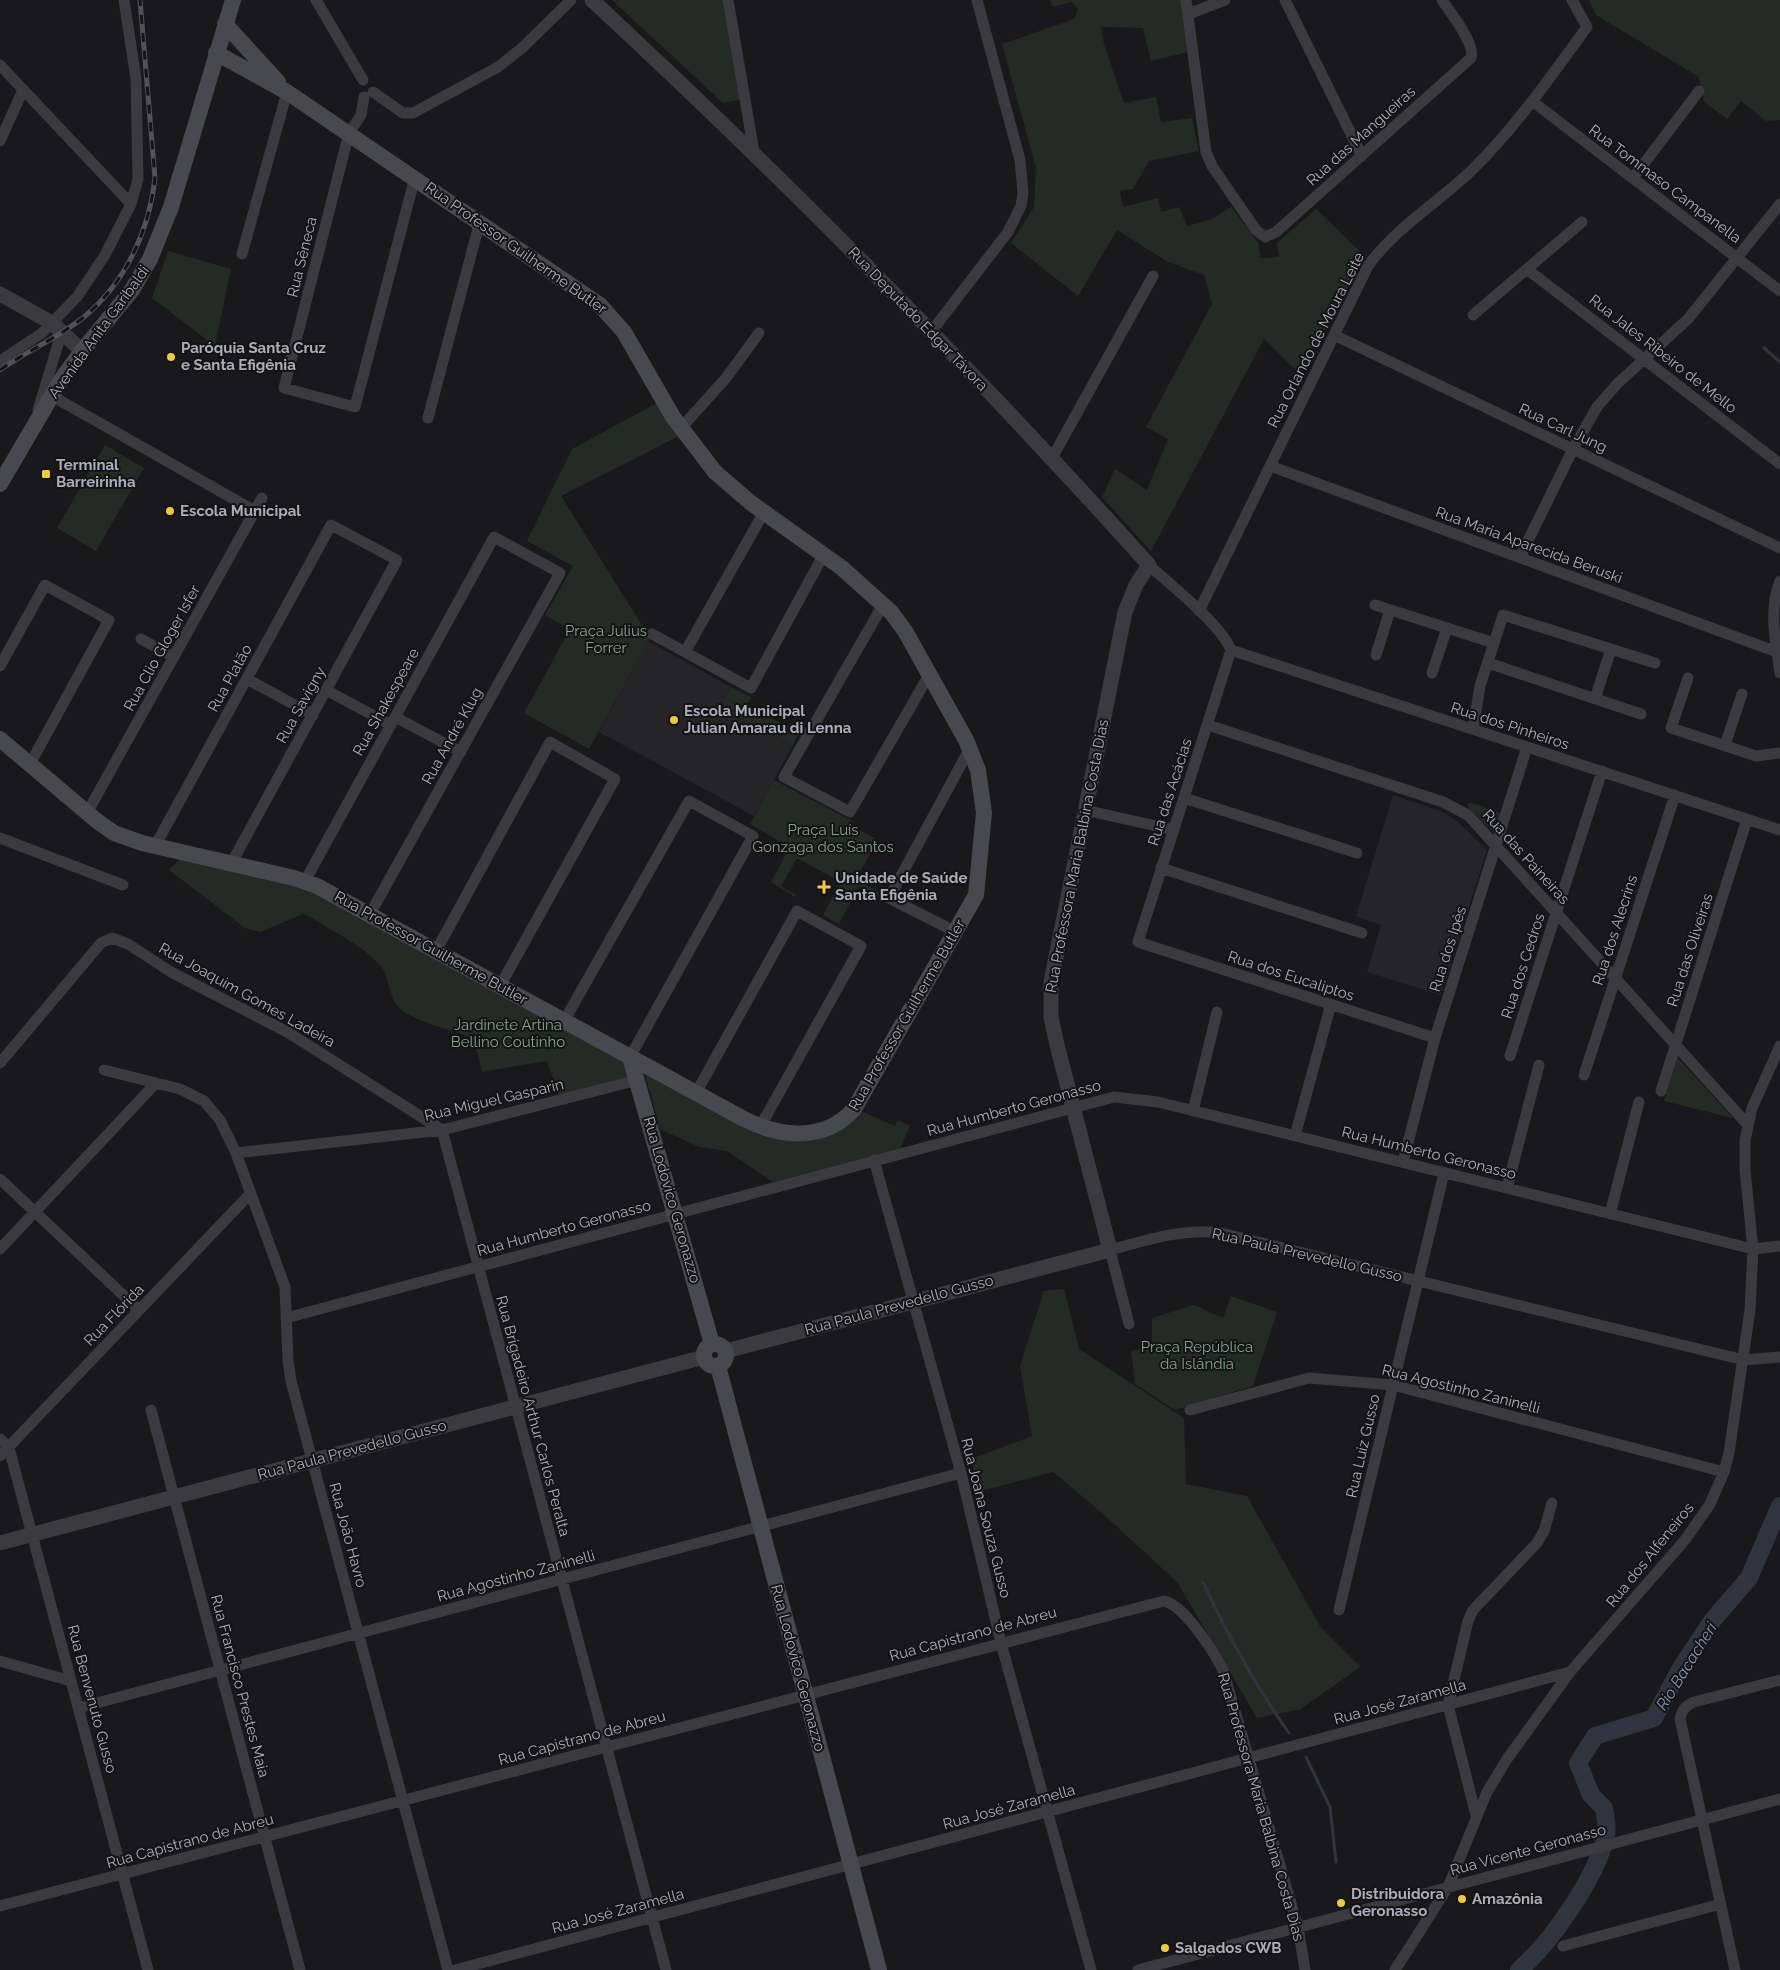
<svg xmlns="http://www.w3.org/2000/svg" width="1780" height="1970" viewBox="0 0 1780 1970" font-family="Raleway,sans-serif">
<rect width="100%" height="100%" fill="#19191b"/>
<path fill="#252528" d="M648 641 731 687 721 709 793 745 754 816 599 732Z
M1393 795 1443 812 1457 821 1487 850 1441 995 1367 972 1381 925 1356 916Z"/>
<path fill="#232b25" d="M612 0H723L740 100 723 103Z
M1050 0H1182L1188 52 1151 61 1143 28 1101 27 1104 44 1124 103 1156 97 1161 122 1192 118 1199 151 1149 161 1133 189 1120 191 1123 207 1158 198 1161 212 1179 207 1187 226 1212 219 1231 207 1258 242 1261 258 1279 257 1277 243 1316 209 1365 256 1301 375 1264 339 1151 551 1102 497 1115 469 1147 490 1168 439 1146 427 1212 304 1204 275 1168 262 1117 230 1078 296 1011 243 1034 207 1036 168 1002 44 1074 19 1078 9 1072 2 1052 7Z
M1589 0H1780V120L1766 121 1741 101 1727 119 1704 102 1699 77 1596 15Z
M168 251 231 269 215 346 152 298Z
M657 403 679 436 561 496 650 638 589 749 524 713 570 629 545 615 573 566 527 541 572 449Z
M105 445 144 468 96 551 57 528Z
M731 687 751 697 747 706 799 732 793 745 720 708Z
M774 780 854 822 852 826 878 840 856 879 882 894 880 897 859 886 839 924 823 915 841 882 797 858 781 886 796 895 795 897 771 882 790 847 750 824Z
M1469 802 1501 813 1495 834 1467 806Z
M180 859 306 888 625 1060 631 1077 559 1096 547 1061 482 1072 474 1039C455 1031 422 1023 406 1013 386 1001 392 978 379 964 362 945 330 930 309 916L303 914 260 932 245 928 169 870Z
M1677 1057 1733 1118 1664 1101Z
M644 1071 772 1138 861 1111 895 1126 898 1120 910 1126 900 1149 773 1182 727 1151 699 1147 660 1129Z
M1064 1289 1079 1349 1184 1418 1186 1484 1247 1496 1321 1628 1360 1667 1301 1709 1257 1718 1177 1582 1102 1513 1053 1472 981 1491 971 1459 1032 1436 1020 1366 1044 1291Z
M1231 1296 1277 1312 1253 1386 1175 1410 1135 1384 1131 1351 1152 1347V1318L1194 1305 1223 1318Z"/>
<g fill="none" stroke-linecap="round" stroke-linejoin="round">
<path stroke="#2f353f" stroke-width="3" d="M1764 348 1780 362
M1203 1582C1228 1636 1255 1685 1289 1733
M1306 1757 1330 1807 1336 1862"/>
<path stroke="#2f353f" stroke-width="18" d="M1519 1970C1552 1942 1597 1876 1606 1835 1608 1827 1605 1816 1604 1808L1591 1795 1578 1763 1595 1736 1654 1718 1681 1668 1712 1621 1749 1578 1780 1506"/>
<path stroke="#3a3a40" stroke-width="11" d="M316 0 363 80
M728 0 754 152
M1186 0 1206 152 1212 166 1256 230 1265 237 1276 232 1471 58C1476 44 1450 12 1442 0
M1285 0 1362 156
M1188 14 1225 0
M0 65 131 204
M373 92 403 113H413L498 67 522 48 571 0
M364 97 361 115 349 133 284 388 355 407 415 177
M1532 101 1780 291
M0 141 23 90
M1633 178 1699 91
M242 254 287 92
M1527 269 1780 464
M1473 315 1582 222
M931 332 1008 232 1021 206 1023 193 1020 160 977 0
M1334 335 1780 548
M0 361 42 333 77 297 105 255 131 204 138 179 136 79 124 0
M52 396 255 511
M38 410 62 331
M428 418 480 221
M681 428 726 378 759 333
M1052 458 1153 276
M1270 466 1777 652
M1520 557 1573 449 1597 407 1617 384 1688 319 1780 204
M1149 565C1171 586 1220 623 1231 650
M1780 581C1768 610 1776 643 1780 673
M884 603 784 777 850 812 929 675
M1375 605 1494 643
M1199 611 1368 266C1395 228 1439 202 1472 170 1516 127 1551 76 1587 27L1572 0
M652 634 751 688 824 554
M141 639 174 657
M1231 650 1138 942 1435 1038
M1231 650 1780 830
M685 652 764 512
M1376 655 1390 610
M1488 663 1641 714
M0 666 45 585 109 620 30 764
M1432 673 1447 628
M1688 678 1671 728 1756 756 1780 753
M247 679 313 715
M326 690 391 725
M1595 699 1611 649
M395 717 461 752
M1208 725 1443 802 1468 815 1747 1124
M1473 729 1480 686 1503 615 1655 663
M1725 745 1742 694
M1184 798 1357 853
M1085 810 1174 830
M87 813 262 498
M0 838 123 885
M155 846 331 525 397 560 231 864
M1161 868 1362 933
M305 881 494 537 560 573 370 914
M956 932 889 898 970 748
M436 951 550 742 615 779 500 986
M564 1021 689 801 753 836 630 1057
M1510 1056 1602 771
M0 1063 101 943 112 938 128 944 171 972 289 1033 442 1130 666 1970
M104 1070 180 1089 204 1101 220 1120 236 1153 285 1287 288 1360 291 1381 448 1970
M1584 1075 1675 795
M1661 1091 1747 819
M696 1093 797 911 861 946 760 1127
M1193 1111 1217 1012
M1295 1136 1331 1004
M236 1153 442 1130 638 1080
M874 1160 961 1473 1001 1643 1091 1970
M1403 1162 1435 1038 1527 747
M0 1179 139 1310
M1507 1188 1539 1065
M1610 1214 1639 1102
M0 1249 156 1083
M286 1318 1114 1097 1158 1102 1753 1249 1780 1246
M1129 1324 1110 1250C1147 1240 1182 1228 1221 1233L1744 1360 1780 1357
M151 1410 300 1970
M1190 1410 1309 1378 1393 1385 1724 1472
M0 1439 9 1448 148 1970
M0 1456 250 1194
M1339 1610 1444 1173
M0 1661 71 1681
M78 1708 961 1473
M1476 1815 1448 1705 1468 1621 1473 1610 1537 1543 1544 1531 1552 1503
M0 1906 1164 1601C1184 1605 1214 1652 1223 1670L1298 1927 1305 1970
M1563 1946 1721 1904
M455 1970 1570 1672
M1138 1970 1780 1799
M1395 1970 1448 1887 1487 1792 1507 1759 1570 1672 1685 1540 1710 1504 1724 1472 1729 1453 1750 1310 1753 1249 1745 1170V1140L1752 1108 1780 1046
M1735 1970 1680 1719C1682 1710 1685 1706 1694 1702L1780 1680"/>
<path stroke="#3a3a40" stroke-width="15" d="M592 0C786 180 972 368 1149 565L1136 585 1125 612 1051 982V1017L1057 1045 1110 1250 726 1351
M0 294 52 323 82 351
M0 1543 704 1357"/>
<path stroke="#484950" stroke-width="16" d="M225 24 278 82
M0 484 61 380 82 351 132 290 150 259 171 207 233 0
M0 739 97 821 114 833 142 843 294 878 317 886 742 1118C779 1137 824 1143 854 1109L976 895 984 813 978 770 966 740 905 631 891 612 842 568 751 503 715 472 673 417 624 332 600 305 287 92 216 53
M630 1057 712 1344
M704 1355a11 11 0 1 1 22 0a11 11 0 1 1-22 0Z
M718 1366 879 1970"/>
<defs>
<path id="rail" d="M0 370C27 351 59 337 84 317 126 282 149 231 155 178L140 0"/>
</defs>
<use href="#rail" stroke="#515259" stroke-width="5"/>
<use href="#rail" stroke="#141416" stroke-width="3" stroke-dasharray="9" stroke-linecap="butt"/>
</g>
<g fill="#eecb3d" stroke="#141416" stroke-width="2">
<circle cx="171" cy="357" r="5"/>
<rect x="41" y="469" width="10" height="10" rx="2.5"/>
<circle cx="170" cy="511" r="5"/>
<circle cx="674" cy="720" r="5"/>
<path d="M821.5 879.5h5v5h5v5h-5v5h-5v-5h-5v-5h5z"/>
<circle cx="1462" cy="1899" r="5"/>
<circle cx="1341" cy="1903" r="5"/>
<circle cx="1165" cy="1948" r="5"/>
</g>
<g text-anchor="middle" stroke-width="4" stroke-linejoin="round" paint-order="stroke">
<g font-size="15" fill="#abaeba" stroke="#141416">
<text transform="translate(1361 136) rotate(-42)" y="5">Rua das Mangueiras</text>
<text transform="translate(1665 184) rotate(37)" y="5">Rua Tommaso Campanella</text>
<text transform="translate(516 248) rotate(35)" y="5">Rua Professor Guilherme Butler</text>
<text transform="translate(302 257) rotate(-76)" y="5">Rua Sêneca</text>
<text transform="translate(918 319) rotate(46)" y="5">Rua Deputado Edgar Távora</text>
<text transform="translate(99 332) rotate(-54)" y="5">Avenida Anita Garibaldi</text>
<text transform="translate(1316 340) rotate(-63)" y="5">Rua Orlando de Moura Leite</text>
<text transform="translate(1663 354) rotate(38)" y="5">Rua Jales Ribeiro de Mello</text>
<text transform="translate(1563 428) rotate(25)" y="5">Rua Carl Jung</text>
<text transform="translate(1529 545) rotate(20)" y="5">Rua Maria Aparecida Beruski</text>
<text transform="translate(162 648) rotate(-61)" y="5">Rua Clio Gloger Isfer</text>
<text transform="translate(230 678) rotate(-61)" y="5">Rua Platão</text>
<text transform="translate(386 702) rotate(-61)" y="5">Rua Shakespeare</text>
<text transform="translate(301 705) rotate(-61)" y="5">Rua Savigny</text>
<text transform="translate(1510 726) rotate(18)" y="5">Rua dos Pinheiros</text>
<text transform="translate(452 736) rotate(-61)" y="5">Rua André Klug</text>
<text transform="translate(1170 792) rotate(-72)" y="5">Rua das Acácias</text>
<text transform="translate(1077 856) rotate(-79)" y="5">Rua Professora Maria Balbina Costa Dias</text>
<text transform="translate(1526 857) rotate(48)" y="5">Rua das Paineiras</text>
<text transform="translate(1615 930) rotate(-72)" y="5">Rua dos Alecrins</text>
<text transform="translate(431 948) rotate(29)" y="5">Rua Professor Guilherme Butler</text>
<text transform="translate(1448 949) rotate(-72)" y="5">Rua dos Ipês</text>
<text transform="translate(1690 950) rotate(-72)" y="5">Rua das Oliveiras</text>
<text transform="translate(1523 966) rotate(-72)" y="5">Rua dos Cedros</text>
<text transform="translate(1291 976) rotate(18)" y="5">Rua dos Eucaliptos</text>
<text transform="translate(247 995) rotate(29)" y="5">Rua Joaquim Gomes Ladeira</text>
<text transform="translate(907 1015) rotate(-60)" y="5">Rua Professor Guilherme Butler</text>
<text transform="translate(494 1100) rotate(-13)" y="5">Rua Miguel Gasparin</text>
<text transform="translate(1014 1108) rotate(-15)" y="5">Rua Humberto Geronasso</text>
<text transform="translate(1429 1153) rotate(14)" y="5">Rua Humberto Geronasso</text>
<text transform="translate(672 1200) rotate(74)" y="5">Rua Lodovico Geronazzo</text>
<text transform="translate(564 1228) rotate(-15)" y="5">Rua Humberto Geronasso</text>
<text transform="translate(1307 1255) rotate(13)" y="5">Rua Paula Prevedello Gusso</text>
<text transform="translate(899 1305) rotate(-15)" y="5">Rua Paula Prevedello Gusso</text>
<text transform="translate(114 1315) rotate(-46)" y="5">Rua Flórida</text>
<text transform="translate(1461 1389) rotate(14)" y="5">Rua Agostinho Zaninelli</text>
<text transform="translate(533 1416) rotate(75)" y="5">Rua Brigadeiro Arthur Carlos Peralta</text>
<text transform="translate(1363 1446) rotate(-77)" y="5">Rua Luiz Gusso</text>
<text transform="translate(352 1450) rotate(-15)" y="5">Rua Paula Prevedello Gusso</text>
<text transform="translate(986 1518) rotate(76)" y="5">Rua Joana Souza Gusso</text>
<text transform="translate(348 1535) rotate(75)" y="5">Rua João Havro</text>
<text transform="translate(1650 1555) rotate(-51)" y="5">Rua dos Alfeneiros</text>
<text transform="translate(516 1576) rotate(-15)" y="5">Rua Agostinho Zaninelli</text>
<text transform="translate(973 1634) rotate(-15)" y="5">Rua Capistrano de Abreu</text>
<text transform="translate(798 1668) rotate(75)" y="5">Rua Lodovico Geronazzo</text>
<text transform="translate(240 1686) rotate(75)" y="5">Rua Francisco Prestes Maia</text>
<text transform="translate(92 1699) rotate(75)" y="5">Rua Benvenuto Gusso</text>
<text transform="translate(1400 1702) rotate(-15)" y="5">Rua José Zaramella</text>
<text transform="translate(582 1738) rotate(-15)" y="5">Rua Capistrano de Abreu</text>
<text transform="translate(1009 1807) rotate(-15)" y="5">Rua José Zaramella</text>
<text transform="translate(1261 1807) rotate(74)" y="5">Rua Professora Maria Balbina Costa Dias</text>
<text transform="translate(190 1841) rotate(-15)" y="5">Rua Capistrano de Abreu</text>
<text transform="translate(1528 1850) rotate(-15)" y="5">Rua Vicente Geronasso</text>
<text transform="translate(618 1911) rotate(-15)" y="5">Rua José Zaramella</text>
</g>
<g font-size="15" font-weight="bold" fill="#abaeba" stroke="#141416" text-anchor="start">
<text x="181" y="353">Paróquia Santa Cruz<tspan x="181" dy="17">e Santa Efigênia</tspan></text>
<text x="56" y="470">Terminal<tspan x="56" dy="17">Barreirinha</tspan></text>
<text x="180" y="516">Escola Municipal</text>
<text x="684" y="716">Escola Municipal<tspan x="684" dy="17">Julian Amarau di Lenna</tspan></text>
<text x="835" y="883">Unidade de Saúde<tspan x="835" dy="17">Santa Efigênia</tspan></text>
<text x="1351" y="1899">Distribuidora<tspan x="1351" dy="17">Geronasso</tspan></text>
<text x="1472" y="1904">Amazônia</text>
<text x="1175" y="1953">Salgados CWB</text>
</g>
<g font-size="15" fill="#83a48a" stroke="#141416">
<text x="606" y="636">Praça Julius<tspan x="606" dy="17">Forrer</tspan></text>
<text x="823" y="835">Praça Luís<tspan x="823" dy="17">Gonzaga dos Santos</tspan></text>
<text x="508" y="1030">Jardinete Artina<tspan x="508" dy="17">Bellino Coutinho</tspan></text>
<text x="1197" y="1352">Praça República<tspan x="1197" dy="17">da Islândia</tspan></text>
</g>
<g font-size="16" font-style="italic" fill="#8497b4" stroke="#141416">
<text transform="translate(1686 1666) rotate(-58)" y="6">Rio Bacacheri</text>
</g>
</g>
</svg>
